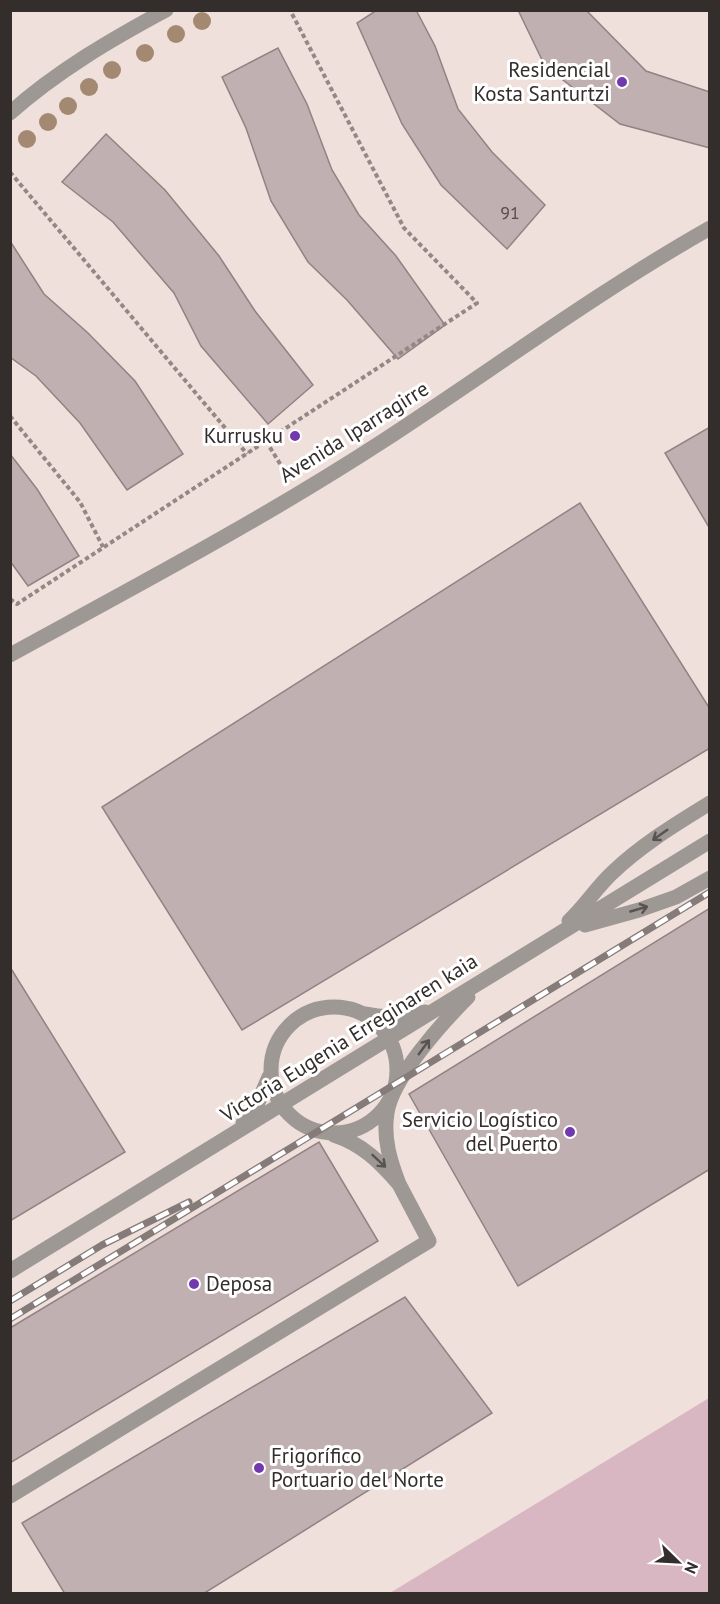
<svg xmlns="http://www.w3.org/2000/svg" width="720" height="1604" viewBox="0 0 720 1604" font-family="'PT Sans',sans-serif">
<rect width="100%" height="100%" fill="#f0e0dc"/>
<path fill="#d8b6c2" d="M709 1398V1593H390Z"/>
<path fill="#c0b0b1" stroke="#918283" stroke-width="1.5" d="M377 10H416L435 46 458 109 492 152 545 205 507 249 441 185 402 124 357 23Z
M518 10H586L646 71 710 92V148L620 124 545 66Z
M278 48 307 104 332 170 359 215 396 256 445 325 398 359 347 300 308 262 271 201 246 128 222 77Z
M106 134 165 190 219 256 255 311 313 385 268 424 201 346 174 293 113 222 62 182Z
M10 241 44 294 88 333 135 381 183 454 127 490 80 423 36 376 10 357Z
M710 427V529L665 453Z
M10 454 37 489 79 556 28 586 10 561Z
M580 503 710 709V748L242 1030 102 807Z
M710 908V1169L518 1286 409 1094Z
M10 967 125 1152 10 1221Z
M319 1142 378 1241 10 1463V1328Z
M405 1297 492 1413 203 1594H65L22 1523Z"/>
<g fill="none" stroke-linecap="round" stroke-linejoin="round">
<path stroke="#938885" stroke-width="4" stroke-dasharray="4.5 3" stroke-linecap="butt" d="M10 172 247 454
M10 416 80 502 103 547
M266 441 282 467
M10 599 17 604 477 303 404 228 290 10"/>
<path stroke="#9e9895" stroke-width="15" d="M10 113C57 71 112 39 166 10
M10 655C136 586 263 519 383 441 492 370 597 292 710 228
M569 921C585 906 596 888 612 873 641 845 676 824 710 803
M585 925 639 910 676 897 710 878
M271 1070a63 63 0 1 1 126 0a63 63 0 1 1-126 0Z
M366 1014C387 1019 405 1017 425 1012
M243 1123 256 1107 269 1077
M334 1135C362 1144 380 1162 399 1184 390 1161 383 1138 387 1113 392 1078 443 1022 468 997
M10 1271 710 841
M10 1496 429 1241 399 1184"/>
<defs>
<path id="rail" d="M10 1301 102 1245 189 1202
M10 1319 710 892"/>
</defs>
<use href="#rail" stroke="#857b79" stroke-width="7"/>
<use href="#rail" stroke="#fff" stroke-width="4.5" stroke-dasharray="14" stroke-linecap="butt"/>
</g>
<g fill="#a38971">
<circle cx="202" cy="21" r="9"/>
<circle cx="176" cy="34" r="9"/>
<circle cx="145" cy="53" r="9"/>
<circle cx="112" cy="70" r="9"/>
<circle cx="89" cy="87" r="9"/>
<circle cx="68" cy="106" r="9"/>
<circle cx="48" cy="122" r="9"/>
<circle cx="27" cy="139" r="9"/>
</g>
<defs><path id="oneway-shaft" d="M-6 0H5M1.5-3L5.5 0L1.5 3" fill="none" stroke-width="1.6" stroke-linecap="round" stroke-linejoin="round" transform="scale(1.5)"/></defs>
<g stroke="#585251">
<use href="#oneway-shaft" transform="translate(660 835) rotate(145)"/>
<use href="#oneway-shaft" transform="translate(639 909) rotate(-16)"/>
<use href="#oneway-shaft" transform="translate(424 1047) rotate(-54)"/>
<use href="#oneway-shaft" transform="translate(379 1161) rotate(43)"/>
</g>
<g fill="#7239af" stroke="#fff" stroke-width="2">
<circle cx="622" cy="82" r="6"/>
<circle cx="295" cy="436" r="6"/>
<circle cx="570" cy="1132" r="6"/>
<circle cx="194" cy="1284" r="6"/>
<circle cx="259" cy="1468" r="6"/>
</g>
<g text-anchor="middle" stroke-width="6" stroke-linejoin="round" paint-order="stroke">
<g font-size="18" fill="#564e4d">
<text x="510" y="219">91</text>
</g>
<g font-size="21" fill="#332d2c" stroke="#fff" text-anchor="end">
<text x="610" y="77">Residencial<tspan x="610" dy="24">Kosta Santurtzi</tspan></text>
<text x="283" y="443">Kurrusku</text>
<text x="558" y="1127">Servicio Logístico<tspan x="558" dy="24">del Puerto</tspan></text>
<text x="206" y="1291" text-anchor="start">Deposa</text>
<text x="271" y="1463" text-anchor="start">Frigorífico<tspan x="271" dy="24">Portuario del Norte</tspan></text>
</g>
<g font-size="21" fill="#332d2c" stroke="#fff">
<text transform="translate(354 432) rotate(-32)" y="7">Avenida Iparragirre</text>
<text transform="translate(349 1038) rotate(-32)" y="7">Victoria Eugenia Erreginaren kaia</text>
</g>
</g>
<rect width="720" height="1604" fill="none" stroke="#332d2c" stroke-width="24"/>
<g transform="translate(678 1562) rotate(114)" stroke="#ffffff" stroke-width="4.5" paint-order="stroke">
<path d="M0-4.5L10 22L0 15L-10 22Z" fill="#332d2c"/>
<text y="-9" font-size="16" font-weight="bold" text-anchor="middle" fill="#332d2c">N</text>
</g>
</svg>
